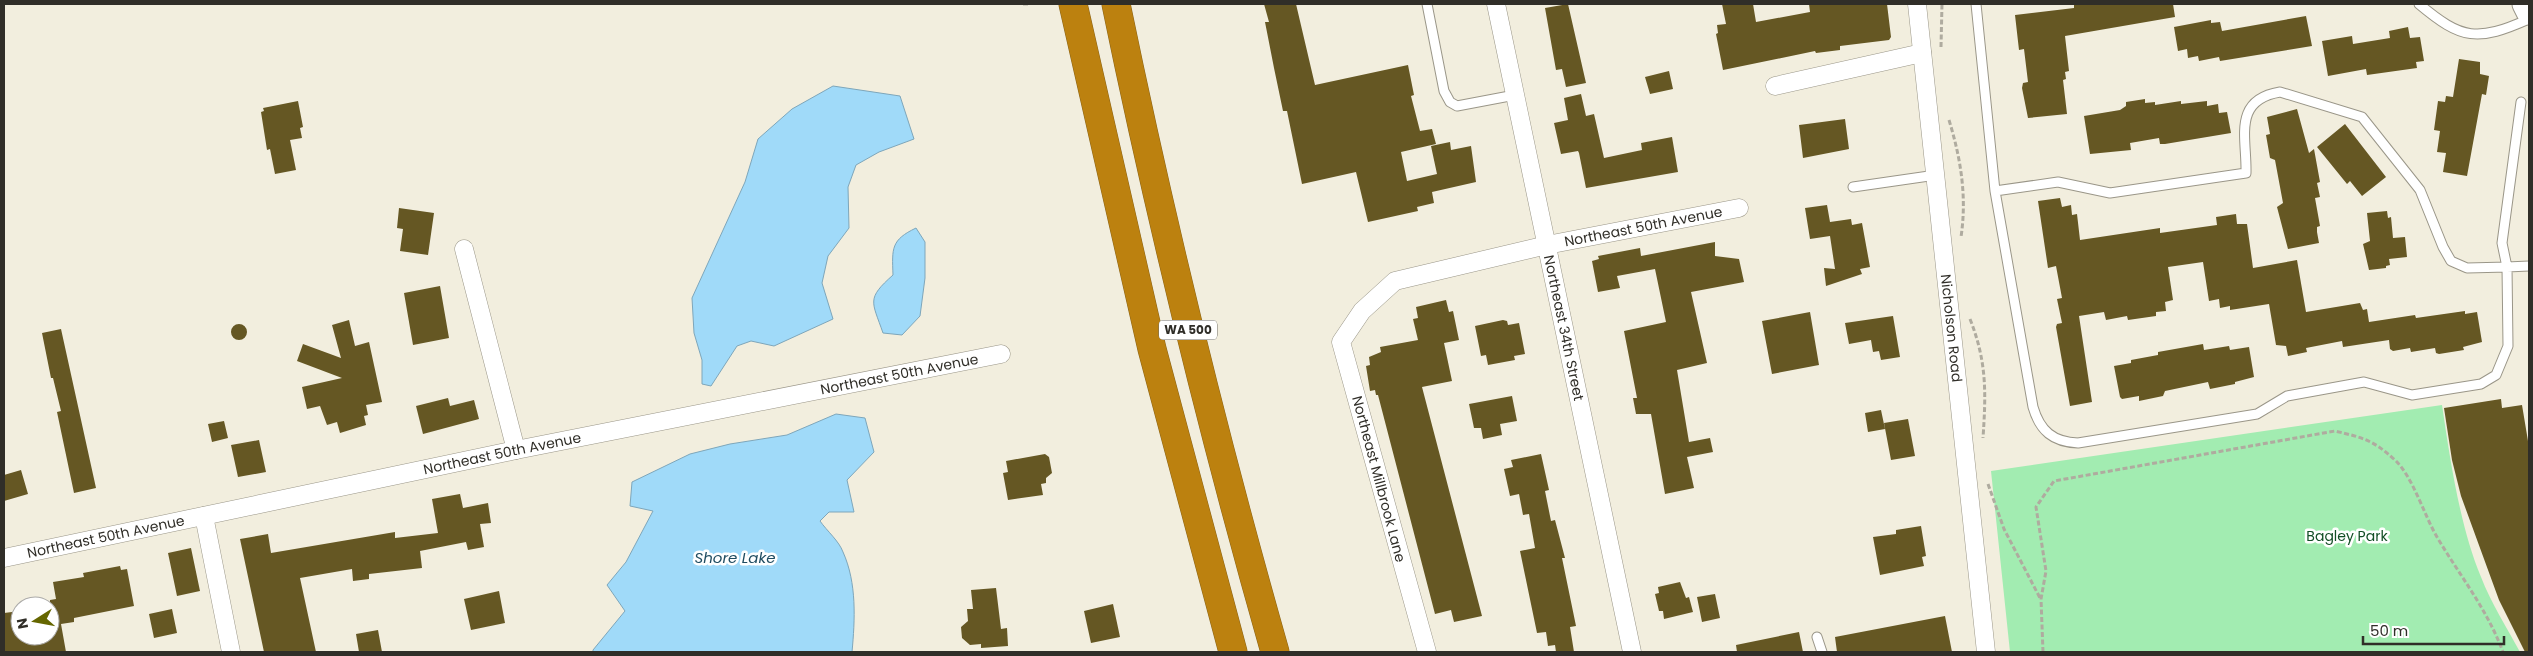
<svg xmlns="http://www.w3.org/2000/svg" width="2533" height="656" viewBox="0 0 2533 656" font-family="Poppins,sans-serif">
<rect width="100%" height="100%" fill="#f2eede"/>
<path fill="#a2ecb1" d="M2442 405C2450 459 2460 527 2481 577 2491 603 2507 628 2520 652H2010L1991 471Z"/>
<path fill="#a0daf9" stroke="#7ea6ba" d="M833 86 900 96 914 139 879 152 856 165 848 187 849 228 828 256 822 283 833 319 774 346 751 341 737 346 711 386 702 384V360L694 333 692 298 745 182 758 139 792 109Z
M916 228 925 242V278L920 316 902 335 883 333C872 301 866 299 893 275 892 248 891 240 916 228Z
M836 414 865 418 874 452 847 480 854 512H829L820 521C827 531 839 541 843 552 857 583 855 620 852 652H593V650L625 611 607 585 626 562 653 511 630 506 632 482 690 454 730 444 787 435Z"/>
<path fill="#655723" d="M1264 4H1296L1315 85 1408 65 1414 95 1411 96 1420 131 1432 129 1436 144 1401 152 1407 181 1437 174 1431 146 1450 142 1451 150 1471 146 1476 182 1432 192 1434 203 1417 207 1418 211 1368 222 1356 172 1302 184 1287 111H1283L1274 68 1265 22H1269Z
M1568 4 1586 83 1566 87 1562 69 1556 70 1545 8Z
M1722 4H1753L1756 22 1810 12 1809 4H1887L1891 37 1889 40 1840 46V50L1816 53 1815 51 1723 70 1716 34 1718 33 1717 25 1726 24Z
M2074 4H2173L2175 17 2065 36 2069 71 2065 72 2066 79 2063 80 2067 114 2028 118 2022 88 2023 83 2028 82 2024 49 2019 50 2015 15 2074 8Z
M2306 16 2312 46 2220 61 2219 57 2199 61 2198 56 2188 58 2187 49 2178 51 2174 27 2211 20V23L2220 22 2222 31Z
M2408 27 2410 38 2420 37 2424 61 2416 62 2417 68 2367 75 2366 69 2328 76 2322 41 2352 36 2353 44 2390 38 2389 31Z
M2459 59 2480 62V74L2489 76 2486 95 2482 94 2467 176 2443 172 2446 153 2437 152 2440 131 2434 130 2438 101 2445 102 2446 96 2453 97Z
M1669 71 1673 89 1650 94 1645 77Z
M1581 94 1586 116 1594 114 1604 158 1642 150 1641 143 1672 137 1678 172 1586 188 1579 153 1578 151 1561 154 1554 123 1568 120 1564 98Z
M2145 99V103L2155 102V105L2181 101V104L2207 101V106L2218 104 2219 113 2227 112 2231 133 2165 144H2160L2159 138 2130 143 2131 150 2090 154 2084 116 2120 110 2126 106V102Z
M298 101 303 127 300 128 302 138 290 140 296 170 275 174 270 149 267 150 261 112 264 111 263 108Z
M2297 109 2309 153 2314 149 2320 182 2317 183 2320 197 2315 198 2320 226 2317 227V232L2319 243 2288 249 2277 207 2283 203 2275 160 2270 158 2266 135 2270 134 2267 117Z
M1845 119 1849 149 1803 158 1799 125Z
M2345 124 2386 177 2362 196 2350 181 2347 184 2317 147Z
M2060 198 2062 207 2071 205 2072 215 2077 214 2080 240 2160 228V233L2217 225 2216 217 2236 214 2237 224H2247L2253 268 2297 260 2306 312 2360 303 2363 310 2367 309 2369 322 2415 315 2416 318 2465 311V314L2477 312 2482 342 2463 347 2464 350 2439 354 2436 353 2435 348 2411 352 2410 348 2393 351 2390 349 2389 340 2343 347 2342 341 2306 348 2307 352 2288 356 2286 346 2276 345 2269 304 2230 310V306L2220 308 2219 299 2209 301 2203 262 2168 267 2173 300 2165 302 2166 311 2156 312V316L2128 320 2127 316 2106 320 2104 312 2079 316 2092 402 2070 406 2056 327 2057 324 2062 323 2057 299 2062 298 2056 266 2048 268 2038 201Z
M1827 205 1830 222 1851 219 1852 225 1862 223 1870 267 1860 269 1862 274 1826 286 1824 268 1835 269 1830 236 1810 239 1805 208Z
M399 208 434 213 428 255 400 251 403 229 397 228Z
M2387 211 2388 218 2391 217 2393 238 2405 237 2407 257 2389 259 2390 265 2386 266V268L2369 270 2363 244 2370 241 2367 213Z
M1715 242V256L1739 259 1744 282 1691 292 1707 363 1677 370 1689 442 1710 438 1713 452 1687 457 1694 488 1665 494 1651 414H1636L1633 398H1637L1624 331 1666 322 1655 269 1617 276 1620 288 1598 292 1592 261 1599 259 1598 256 1640 248 1641 256Z
M440 286 449 338 413 345 404 293Z
M1446 300 1449 312 1453 311 1459 340 1444 343 1452 381 1422 387 1482 616 1454 622 1451 610 1435 614 1378 395H1376L1375 390 1370 391 1366 366 1370 365 1369 357 1381 352 1380 347 1418 340 1413 319 1418 318 1416 307Z
M1810 312 1819 365 1772 374 1762 321Z
M1893 316 1900 357 1881 360 1879 351 1873 352 1871 340 1849 344 1845 323Z
M349 320 355 346 369 342 382 402 366 405 368 415 364 416 366 425 340 433 337 422 327 425 320 406 307 409 302 387 342 378 297 361 303 344 341 358 332 325Z
M1503 320 1507 321 1508 325 1519 323 1525 354 1514 356 1515 360 1488 365 1486 355 1481 356 1475 326Z
M231 332a8 8 0 1 1 16 0a8 8 0 1 1-16 0Z
M61 329 96 488 74 493 57 412 61 411 53 378H51L42 333Z
M2203 344 2204 350 2229 346 2230 350 2249 347 2254 377 2235 382V384L2210 389 2208 382 2165 391 2163 396 2139 401V396L2122 399 2120 397 2114 366 2131 363V360L2158 355V352Z
M1512 396 1517 421 1500 424 1502 435 1483 439 1481 428H1474L1469 404Z
M448 398 450 406 474 400 479 419 423 434 416 406Z
M2501 399 2502 408 2522 405 2529 447V652H2525L2499 600 2461 496 2452 460 2444 408Z
M1881 410 1885 429 1868 432 1865 413Z
M1908 419 1915 456 1891 460 1884 423Z
M224 421 228 438 212 442 208 424Z
M259 440 266 472 238 477 231 445Z
M1045 454 1049 457 1052 473 1046 478V483L1041 484 1043 495 1008 500 1003 473 1008 472 1006 461Z
M1541 454 1549 490 1545 491 1551 521 1555 520 1565 558H1562L1576 626 1570 627 1574 652H1556L1555 645 1548 646 1546 632 1537 633 1520 551 1535 548 1529 514 1523 515 1519 494 1510 496 1504 469 1513 467 1511 460Z
M21 470 28 494 4 501V475Z
M460 494 463 508 488 503 491 523 480 524 484 547 468 550 466 542 420 551 422 568 369 574V579L353 581 352 569 300 578 316 652H264L240 539 268 534 271 553 395 532V538L438 533 432 499Z
M1921 526 1926 556 1922 557 1924 566 1880 575 1873 537 1896 534V530Z
M191 548 200 591 177 596 168 553Z
M120 566 121 570 127 569 134 606 74 618V622L61 624 66 652H4V613L20 611V636H50V600L56 599 53 582 84 577 83 573Z
M1680 582 1686 598 1689 597 1693 612 1664 619 1663 611H1659L1655 594 1659 593 1658 587Z
M996 588 1001 629 1007 628 1008 646 981 648V644L970 645 962 638 961 627 968 621 967 609H973L971 590Z
M499 591 505 623 471 630 464 599Z
M1715 594 1720 618 1702 622 1697 597Z
M1113 604 1120 637 1091 643 1084 611Z
M172 609 177 633 154 638 149 614Z
M1945 616 1952 652H1837L1835 637Z
M378 630 382 652H359L356 634Z
M1799 632 1803 652H1737L1736 645Z"/>
<g fill="none" stroke-linecap="round" stroke-linejoin="round">
<defs>
<path id="lane" d="M1427 4 1444 91 1450 102 1457 106 1515 95
M1976 4 1995 191 2033 407C2040 431 2053 442 2078 443L2257 414 2287 396 2364 382 2412 395 2481 384 2496 375 2508 346 2507 267 2529 266
M2419 4C2462 40 2477 42 2529 19
M1853 187 1936 175
M1995 191 2058 182 2110 193 2246 173C2247 138 2232 100 2280 92L2362 117 2420 190 2443 247 2451 261 2467 268 2507 267 2502 243 2521 102
M1817 637 1822 652"/>
<g id="street">
<path id="s1" d="M1496 4 1632 652"/>
<path id="s2" d="M1917 4 1986 652"/>
<path d="M1775 86 1922 53"/>
<path d="M464 249 516 450"/>
<path d="M204 516 231 652"/>
<path id="s3" d="M4 558 516 450 1001 354"/>
<path id="s4" d="M1427 652 1341 342 1362 311 1395 281 1547 245 1739 208"/>
</g>
<path id="secondary" d="M2525 4 2529 12"/>
<path id="highway" d="M1073 4 1152 349 1233 652
M1116 4C1161 222 1214 438 1275 652"/>
</defs>
<use href="#lane" stroke="#9a9688" stroke-width="11"/>
<use href="#street" stroke="#9a9688" stroke-width="19"/>
<use href="#secondary" stroke="#9a9688" stroke-width="27"/>
<use href="#highway" stroke="#8b6418" stroke-width="29"/>
<path stroke="#afab9f" stroke-width="3" stroke-dasharray="5 2.5" stroke-linecap="butt" d="M1023 4H1030
M1941 47 1942 4
M1949 120C1961 159 1967 197 1961 237
M1970 319C1987 362 1986 393 1983 438
M1988 484 2004 529 2040 598
M2043 652 2041 599 2046 571 2036 507 2054 481 2335 431C2364 438 2373 440 2395 460 2413 477 2424 515 2437 537 2460 576 2487 609 2503 652"/>
<use href="#lane" stroke="#fff" stroke-width="9"/>
<use href="#street" stroke="#fff" stroke-width="18"/>
<use href="#secondary" stroke="#fff" stroke-width="25"/>
<use href="#highway" stroke="#bc810f" stroke-width="28"/>
</g>
<g text-anchor="middle" stroke-width="5" stroke-linejoin="round" paint-order="stroke">
<rect fill="#fff" stroke="#6e6d68" stroke-width="1" x="1159" y="320.5" width="58" height="19" rx="4"/>
<g font-size="12" font-weight="bold" fill="#302e28">
<text x="1188" y="334">WA 500</text>
</g>
<g font-size="14" fill="#302e28" stroke="#fff">
<text dy="5" stroke="none"><textPath href="#s4" startOffset="658">Northeast 50th Avenue</textPath></text>
<text dy="5" stroke="none"><textPath href="#s1" startOffset="331">Northeast 34th Street</textPath></text>
<text dy="5" stroke="none"><textPath href="#s2" startOffset="326">Nicholson Road</textPath></text>
<text dy="5" stroke="none"><textPath href="#s3" startOffset="914">Northeast 50th Avenue</textPath></text>
<text dy="5" stroke="none"><textPath href="#s3" startOffset="509">Northeast 50th Avenue</textPath></text>
<text transform="translate(1379 479) rotate(75)" y="5">Northeast Millbrook Lane</text>
<text dy="5" stroke="none"><textPath href="#s3" startOffset="104">Northeast 50th Avenue</textPath></text>
</g>
<g font-size="14" fill="#124e25" stroke="#fff">
<text x="2347" y="541">Bagley Park</text>
</g>
<g font-size="15" font-style="italic" fill="#1f4c61" stroke="#fff">
<text x="735" y="563">Shore Lake</text>
</g>
</g>
<rect width="2533" height="656" fill="none" stroke="#302e28" stroke-width="10"/>
<g transform="translate(35 621) rotate(259)"><circle r="24" fill="#ffffff" stroke="#acaba9"/>
<path d="M0-4L9 19L0 12L-9 19Z" fill="#656600"/>
<text y="-8" font-size="14" font-weight="bold" text-anchor="middle" fill="#302e28">N</text>
</g>
<path d="M2363 636v8h141v-8" fill="none" stroke="#302e28" stroke-width="2.5"/>
<text x="2370" y="636" font-size="15" fill="#302e28" stroke="#ffffff" stroke-width="4" paint-order="stroke">50 m</text>
</svg>
